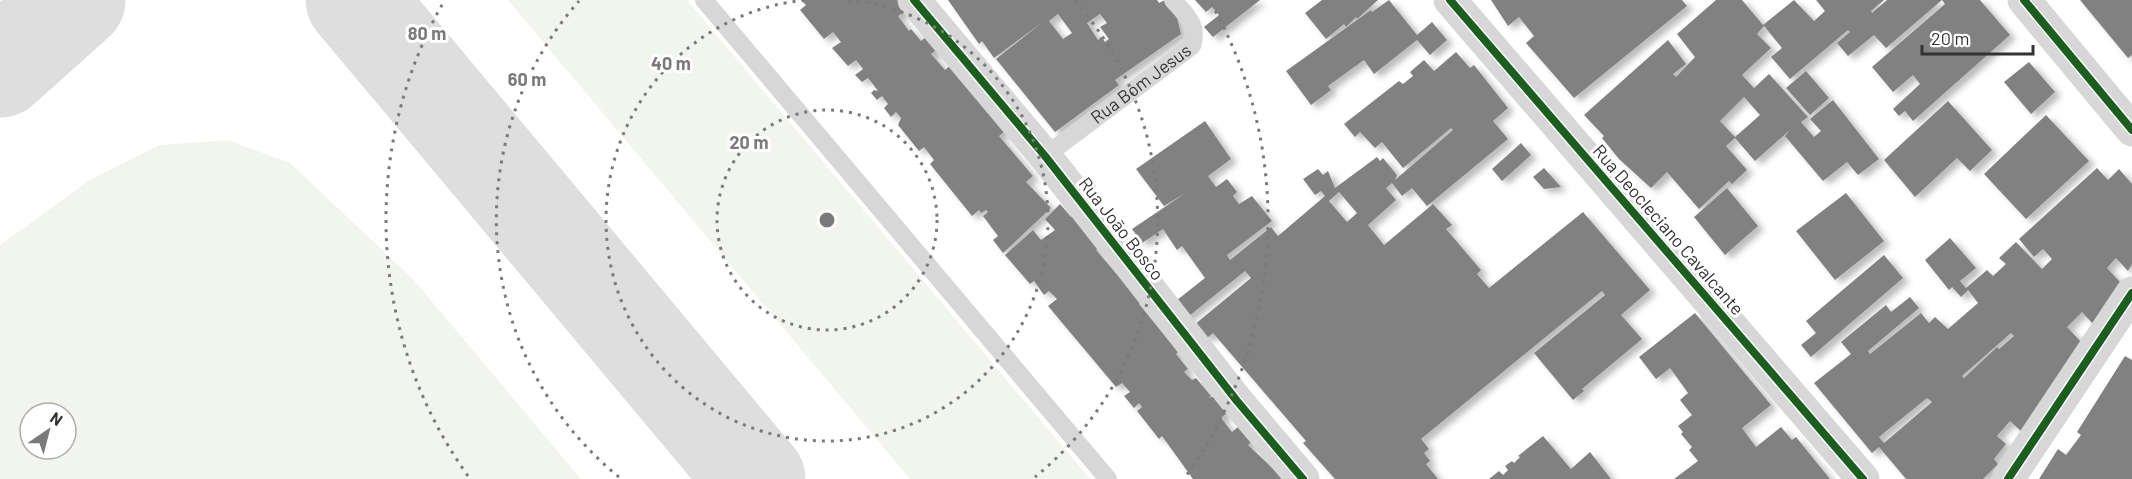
<svg xmlns="http://www.w3.org/2000/svg" width="2132" height="479" viewBox="0 0 2132 479" font-family="Barlow,sans-serif">
<defs>
<filter id="shadow"><feDropShadow dx="6" dy="4" stdDeviation="3" flood-color="#0004"/></filter>
</defs>
<rect width="100%" height="100%" fill="#fff"/>
<path fill="#f1f5ed" fill-rule="evenodd" d="M508 0H687L1090 479H910Z
M228 140 290 163 413 279 581 479H0V245L90 180 160 145ZM30 413H66V449H30Z"/>
<g fill="none" stroke-linecap="round" stroke-linejoin="round">
<path stroke="#dedede" stroke-width="99" d="M355 0 756 479
M0 68 76 0"/>
</g>
<path fill="#818181" fill-rule="evenodd" filter="url(#shadow)" d="M801 0H898L907 10 898 16 909 31 911 29 921 41 928 35 939 48 931 54 945 70 952 64 1009 128 999 136 1033 176 1026 182 1051 208 1003 253 993 240 998 236 983 216 988 212 986 210 981 213 979 210 972 216 930 164 934 160 924 147 919 151 898 125 901 118 896 112 891 117 884 108 888 104 882 96 877 100 871 93 874 90 878 91 872 83 868 78 862 82 855 75 863 69 856 60 848 66 832 48 841 42 833 32 824 39 805 16 800 10 806 5Z
M948 0H1157L1159 3 1165 0 1176 13 1181 34 1115 80 1119 85 1055 132 996 59 1044 21 994 58 982 41 979 44ZM1058 14 1072 33 1063 39 1049 21ZM1100 14 1107 23 1100 27 1109 39 1105 42 1101 37 1098 40 1087 23Z
M1195 0H1260L1213 37 1204 27 1219 15 1212 7 1206 12Z
M1322 0H1378L1357 19 1356 17 1346 27 1344 24 1326 39 1305 13Z
M1389 0 1417 35 1432 22 1447 40 1430 55 1417 40 1374 74 1364 60 1328 86 1331 90 1311 105 1286 71 1371 10 1372 12Z
M1491 0H1682L1687 6 1574 98 1526 43 1534 36 1519 17 1508 26Z
M1716 0H1742L1763 25 1794 0 1814 21 1825 11 1816 0H1884L1871 11 1872 13 1887 0H1980L2010 35 1913 121 1905 111 1899 116 1893 109 1920 84 1913 75 1893 92 1872 67 1945 4 1942 0 1886 48 1874 35 1848 56 1837 43 1850 32 1848 30 1790 79 1771 57 1782 48 1764 26 1757 34 1771 48 1742 75 1754 88 1769 74 1808 117 1801 122 1814 137 1821 131 1810 119 1833 100 1879 159 1858 175 1847 162 1823 181 1785 136 1790 130 1755 161 1735 138 1726 146 1747 170 1732 184 1729 181 1699 209 1667 172 1651 188 1619 159 1602 138 1604 136 1584 115 1668 40 1686 64 1673 74 1676 77 1695 57 1677 34ZM1744 97 1760 115 1735 137 1720 121Z
M2080 0H2132V55L2128 58Z
M1456 52 1470 68 1474 65 1508 108 1493 121 1508 139 1427 206 1412 188 1402 196 1392 183 1386 188 1396 200 1368 225 1384 245 1433 204 1452 225 1446 229 1481 270 1477 274 1489 288 1583 212 1650 290 1621 315 1642 339 1582 389 1584 391 1573 400 1534 353 1605 295 1602 291 1421 439 1429 449 1424 453 1430 461 1426 464 1438 479H1335L1303 443 1306 441 1213 333 1206 339 1194 325 1251 278 1245 271 1184 320 1172 304 1205 278 1182 246 1177 250 1163 229 1142 243 1132 229 1187 192 1164 206 1136 169 1205 121 1231 159 1208 176 1216 187 1227 179 1237 192 1233 196 1239 204 1252 196 1272 221 1227 255 1230 260 1271 227 1278 236 1325 196 1321 191 1315 195 1303 179 1318 169 1323 175 1328 171 1335 188 1377 157 1380 161 1383 158 1397 175 1395 180 1453 130 1451 128 1403 168 1382 142 1375 148 1360 132 1355 137 1344 124 1399 81 1403 84 1413 76 1410 72 1424 60 1434 71ZM1339 192 1357 213 1347 222 1329 201Z
M2029 62 2055 92 2031 114 2004 82Z
M1806 71 1829 98 1810 115 1786 88Z
M1948 101 1992 150 1970 171 1957 158 1915 197 1884 160Z
M2046 115 2089 161 2026 219 1984 174Z
M1521 143 1531 155 1502 181 1492 169Z
M1544 168 1561 187 1544 189 1533 177Z
M2097 168 2108 180 2119 169 2132 184V264L2128 271 2116 258 2107 268 2120 282 2093 324 2082 312 2067 327 2083 344 2023 433 2010 421 1997 436 2006 444 1994 459 1998 464 1983 479H1906L1879 447 1872 453 1814 383 1851 354 1841 342 1886 305 1891 312 1910 297 1919 308 1868 351 1870 354 1921 313 1929 323 1935 317 1948 329 1978 303 1968 290 1961 297 1952 287 1949 290 1925 260 1950 238 1976 268 1960 281 1966 288 1987 270 1993 276 2006 264 1999 258 2016 242 2042 269 2052 259 2043 249 2034 257 2019 239ZM2011 333 2014 336 1999 349 1997 347 1964 378 1962 376ZM1927 398 1932 402 1884 443 1879 437Z
M1727 188 1758 226 1725 255 1694 217Z
M1846 193 1884 241 1835 280 1796 231Z
M1060 204 1071 217 1077 212 1100 247 1096 250 1141 302 1139 304 1178 352 1176 354 1188 369 1184 372 1192 380 1196 378 1211 396 1209 398 1215 396 1227 413 1221 418 1232 432 1239 426 1252 442 1248 445 1284 479H1193L1162 436 1159 439 1137 411 1142 407 1139 403 1134 408 1124 396 1130 392 1122 383 1116 387 1048 306 1057 299 1049 291 1044 295 1034 281 1030 284 1005 255 1033 230 1041 240 1055 230 1045 219Z
M1884 255 1903 278 1811 357 1801 345 1816 333 1806 321Z
M1695 313 1771 405 1742 428 1756 447 1781 427 1792 440 1796 437 1830 479H1674L1698 461 1689 450 1692 447 1681 434 1683 432 1678 426 1692 415 1680 400 1688 393 1670 368 1656 379 1639 357Z
M2125 356 2132 360V479H2039L2058 449 2066 455 2081 435 2077 432Z
M1543 436 1571 469 1590 452 1611 479H1489L1499 471 1503 475 1508 470 1505 466 1512 461 1514 463 1520 457 1518 456Z"/>
<g fill="none" stroke-linecap="round" stroke-linejoin="round">
<g stroke="#d7d7d7" stroke-width="18">
<path d="M704 0 1108 479"/>
<path id="s1" d="M1045 156 1192 46C1199 25 1186 15 1173 0"/>
</g>
<path stroke="#d7d7d7" stroke-width="33" d="M914 0 1045 156 1237 401 1303 479
M1450 0 1863 479
M2024 0 2132 130
M2008 479 2132 293"/>
<defs>
<path id="cycleway" d="M914 0 1045 156 1237 401 1303 479
M1450 0 1863 479
M2024 0 2132 130
M2008 479 2132 293"/>
</defs>
<use href="#cycleway" stroke="#fff" stroke-width="11"/>
<use href="#cycleway" stroke="#1b5e20" stroke-width="8"/>
</g>
<g fill="none" stroke="#7a7a7a" stroke-width="3" stroke-dasharray="3 6">
<circle cx="827" cy="220" r="110"/>
<path d="M848 0A221 221 0 1 1 806 0"/>
<path d="M619 477A331 331 0 0 1 579 1M1075 1A331 331 0 0 1 1035 477"/>
<path d="M468 476A441 441 0 0 1 443 3M1211 3A441 441 0 0 1 1186 476"/>
</g>
<g text-anchor="middle" stroke-width="6" stroke-linejoin="round" paint-order="stroke">
<g font-size="18" fill="#333" stroke="#fff">
<text dy="6" stroke="none"><textPath href="#s1" startOffset="120">Rua Bom Jesus</textPath></text>
<text transform="translate(1121 229) rotate(52)" y="6">Rua João Bosco</text>
<text transform="translate(1668 230) rotate(49)" y="6">Rua Deocleciano Cavalcante</text>
</g>
</g>
<circle cx="827" cy="220" r="9" fill="#7a7a7a" stroke="#fff" stroke-width="3"/>
<g font-size="18" text-anchor="middle" font-weight="bold" fill="#7a7a7a" stroke="#fff" stroke-width="6" stroke-linejoin="round" paint-order="stroke">
<text x="427" y="40">80 m</text>
<text x="671" y="70">40 m</text>
<text x="527" y="86">60 m</text>
<text x="749" y="149">20 m</text>
</g>
<g transform="translate(48 431) rotate(35)"><circle r="28" fill="#ffffff" stroke="#adadad" stroke-width="1.5"/>
<path d="M0-4.5L10 22L0 15L-10 22Z" fill="#7a7a7a"/>
<text y="-9" font-size="16" font-weight="bold" text-anchor="middle" fill="#333333">N</text>
</g>
<path d="M1922 45v9h111v-9" fill="none" stroke="#333333" stroke-width="3"/>
<text x="1931" y="45" font-size="18" fill="#333333" stroke="#ffffff" stroke-width="4.5" paint-order="stroke">20 m</text>
</svg>
